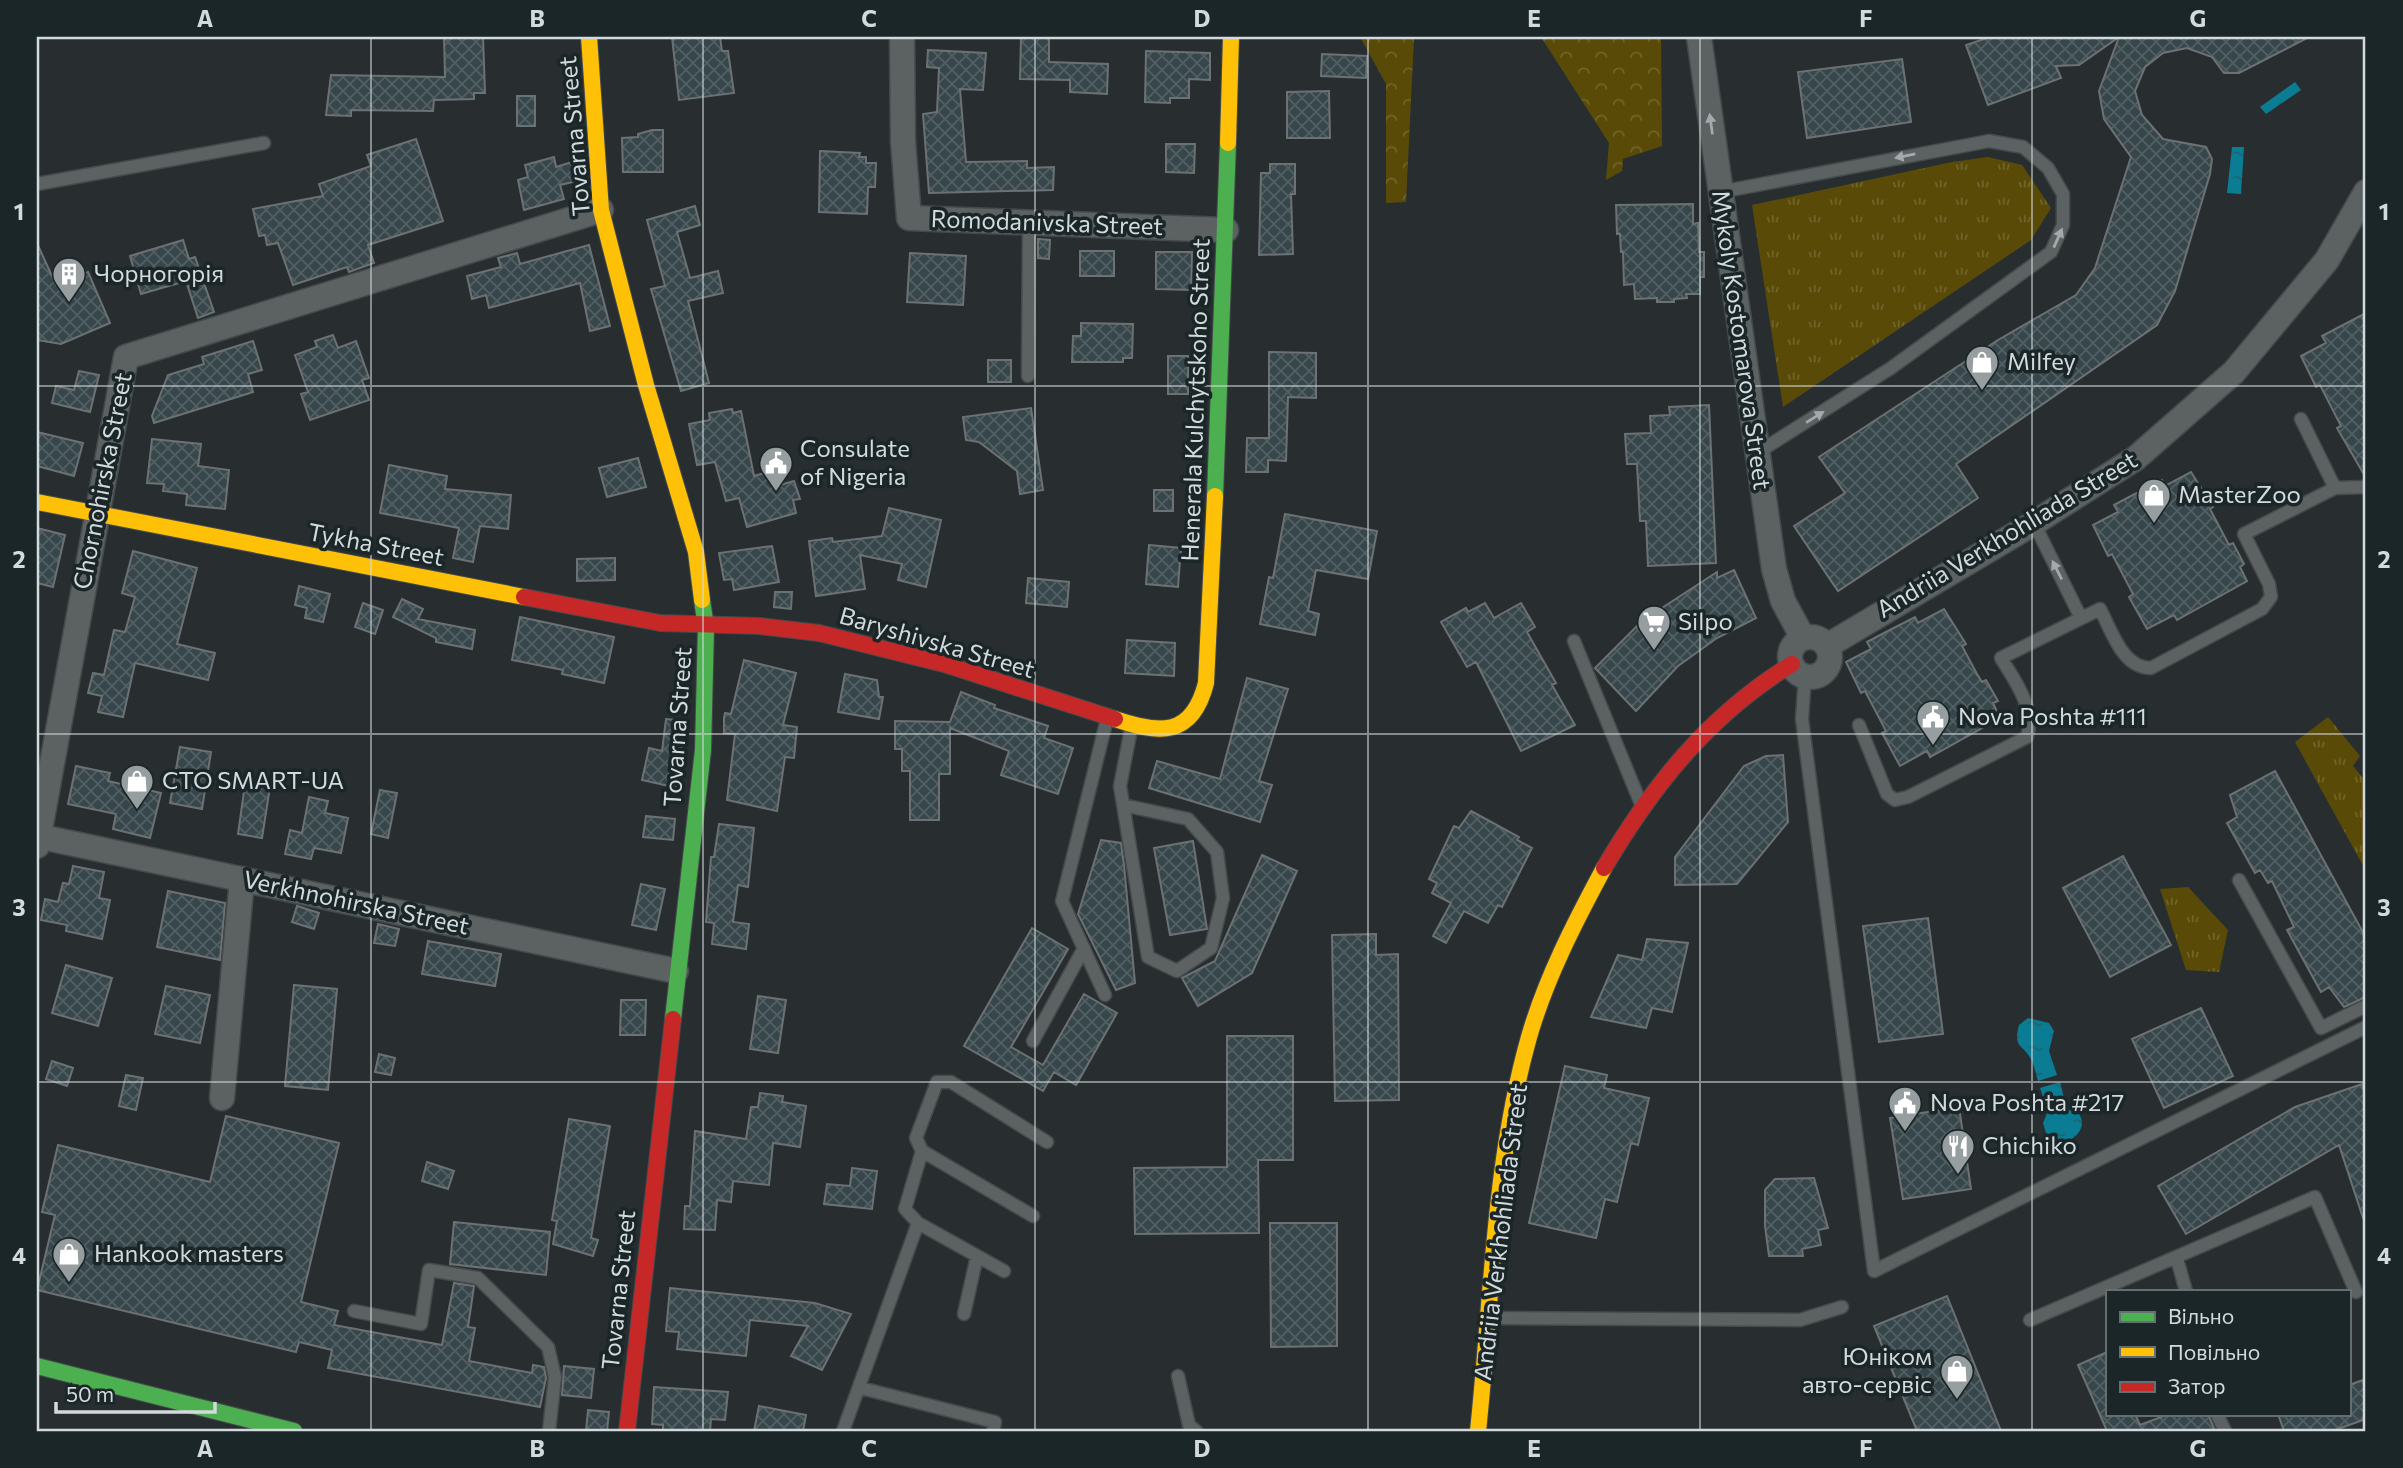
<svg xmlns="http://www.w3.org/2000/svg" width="2403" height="1468" viewBox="0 0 2403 1468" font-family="Commissioner,sans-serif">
<defs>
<pattern id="grass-tufts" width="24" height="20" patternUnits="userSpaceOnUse" patternTransform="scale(1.75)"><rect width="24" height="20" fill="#594b07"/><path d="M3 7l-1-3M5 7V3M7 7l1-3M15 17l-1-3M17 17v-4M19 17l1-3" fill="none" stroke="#70642b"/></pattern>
<pattern id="forest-crowns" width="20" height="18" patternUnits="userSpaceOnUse" patternTransform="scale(1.75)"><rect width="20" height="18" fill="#594b07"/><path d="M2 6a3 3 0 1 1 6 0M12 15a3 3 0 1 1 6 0" fill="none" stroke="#70642b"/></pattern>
<pattern id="water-ripples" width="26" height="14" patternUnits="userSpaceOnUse" patternTransform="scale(1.75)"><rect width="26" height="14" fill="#0a7c94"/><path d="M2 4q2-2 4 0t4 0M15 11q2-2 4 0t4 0" fill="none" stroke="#1f6473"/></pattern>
<pattern id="building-cross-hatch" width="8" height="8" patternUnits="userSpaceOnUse" patternTransform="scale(1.75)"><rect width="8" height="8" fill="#36464b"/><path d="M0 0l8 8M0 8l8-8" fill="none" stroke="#526064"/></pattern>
</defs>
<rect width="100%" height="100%" fill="#282e30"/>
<path fill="url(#grass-tufts)" d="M1988 157 2022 165 2051 208 2031 240 1783 407 1752 205 1952 162Z
M2328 717 2360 756 2353 766 2366 782V871L2295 742Z
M2188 887 2228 930 2219 972 2186 970 2160 889Z"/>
<path fill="url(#forest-crowns)" d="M1360 37H1414L1406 202 1386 203V84Z
M1541 37H1661L1662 146 1623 159 1622 171 1606 180 1609 143Z"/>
<path fill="url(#water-ripples)" d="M2295 82 2301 90 2266 114 2260 107Z
M2232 147H2244L2241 194 2227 193Z
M2028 1018 2049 1023 2054 1031 2049 1051 2057 1075 2038 1081C2036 1074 2034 1065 2031 1059 2022 1043 2013 1049 2019 1025Z
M2060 1082C2062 1088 2063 1098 2067 1104 2071 1109 2071 1105 2076 1110 2090 1125 2077 1139 2062 1143L2046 1133 2043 1123 2048 1111 2040 1088Z"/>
<path fill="url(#building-cross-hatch)" stroke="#6c7173" stroke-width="2" d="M444 37H483L485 93H474V99L434 100 433 111 351 110V116L326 115 331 75 445 77Z
M672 37H720L722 51H728L734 93 679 100Z
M1021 37H1049V62L1108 64 1107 94 1070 92V80L1020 79Z
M1990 37H2309L2239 73H2224L2212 57 2187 48 2163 53 2145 67 2135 91 2142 115 2163 139 2206 147 2212 159 2210 174 2175 291 2157 325 1956 464 1978 498 1838 591 1794 526 1845 493 1819 457 1998 340 2076 295 2095 268 2131 157 2104 119 2099 91 2119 37 2079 65 2056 66 2061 78 1988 105 1966 45Z
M928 50 986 53 983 90 960 89 966 162 1027 161V168L1054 167 1053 190 929 193 923 114 937 112 939 68 927 67Z
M1146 51 1210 53V80L1189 79V98H1170V103L1145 102Z
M1322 54 1367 56 1366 78 1321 76Z
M1902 59 1911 122 1807 138 1798 72Z
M1329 91 1330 138H1287V92Z
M517 96H535V126H517Z
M652 130H663V172H623L622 138 638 137V134Z
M416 139 443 221 368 245 374 263 349 272 347 267 293 285 278 243 267 245 265 235 259 236 253 209 323 196 319 184 371 166 367 155Z
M1166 144H1195L1194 173 1166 172Z
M820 151 860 153 859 157H866V163H876L875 187H868L867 214 819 212Z
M554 157 556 167 572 162 577 181 560 185 564 199 524 210 518 180 528 177 525 165Z
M1270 164H1295V194H1291L1293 254 1259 255 1261 173H1270Z
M1693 204V224L1698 223 1699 252H1704V277H1700V294H1686L1687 298 1674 299V302H1657V298L1635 299 1634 284 1624 285 1623 252H1621L1620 234H1617L1616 205Z
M695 206 700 225 677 232 690 278 718 271 723 293 688 301 709 383 681 391 651 289 665 286 647 220Z
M1038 239 1050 240 1049 259 1038 258Z
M183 240 189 259 195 257 214 312 198 318 186 281 141 294 130 256Z
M37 243 56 285 88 272 110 323 61 344 37 340Z
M589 245 610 326 590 331 580 283 489 308 486 295 472 299 467 276 501 267 498 258 517 253 520 264Z
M1080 251H1114V276H1080Z
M1156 252H1192L1191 290 1156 289Z
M910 253 966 256 963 305 907 302Z
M2366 313V478L2337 428 2341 426 2320 385 2316 387 2301 356 2326 343 2322 336Z
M1081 323 1133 324 1132 358H1123V362H1072L1073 336H1081Z
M333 335 338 348 356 341 369 378 362 380 369 400 310 420 301 394 308 392 295 355 317 347 315 341Z
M253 341 262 370 248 374 253 392 154 423 152 416 168 375 204 364 202 357Z
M1269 352 1316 353V398L1288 397 1286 461 1268 460V472H1246L1247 438H1269Z
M1168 356H1188V394H1168Z
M988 360H1011V382H988Z
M79 371 99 375 90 412 52 403 56 386 74 390Z
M1709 405 1716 563 1648 566 1646 521H1640L1637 464H1627L1625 434 1651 433 1650 416 1670 415 1669 407Z
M1031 408 1043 490 1020 494 1017 471 979 442 966 440 963 417Z
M732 409 733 413 741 411 754 476 775 470 780 485 794 481 800 499 793 500 796 513 747 527 739 498 726 501 715 462 697 465 689 424 710 420 709 413Z
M37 432 83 443 74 476 37 466Z
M152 439 201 444 198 466 229 470 225 509 186 505 187 494 163 491 164 484 147 483Z
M638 458 646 487 607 497 599 468Z
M389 465 447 476 445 489 511 495 508 529 480 526 473 562 453 558 459 528 380 513Z
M2191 472 2213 507 2210 509 2229 545 2233 543 2244 564 2240 567 2247 581 2177 620 2174 615 2147 629 2129 597 2133 594 2112 554 2108 556 2093 525 2118 512 2114 505 2131 496 2162 480 2165 486Z
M1154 490H1173V511H1154Z
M889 508 941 520 926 587 898 580 902 564 860 555 865 589 816 596 809 541 832 538 833 542 882 536Z
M1285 514 1377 531 1368 579 1316 570 1308 611 1319 614 1315 635 1260 624 1269 577 1273 578Z
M37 528 65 535 53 587 37 583Z
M1149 545 1181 548 1178 587 1146 584Z
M772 546 779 582 734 590 732 579 724 580 719 553Z
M133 551 197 568 177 644 215 653 208 680 135 663 123 717 98 712 102 696 88 693 93 673 104 675 114 630 125 632 135 597 122 593Z
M615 558V580L577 581V559Z
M1734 570 1756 618 1717 638 1678 666 1636 711 1595 668 1642 621 1717 572V578Z
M1028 578 1069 582 1067 607 1026 603Z
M299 586 330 594 323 622 305 618 307 608 295 605Z
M775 592H792L791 609 774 607Z
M402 599 423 609 418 619 475 630 472 649 436 642V638L393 617Z
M363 603 383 610 375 634 355 627Z
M1485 603 1494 618 1521 603 1535 627 1527 632 1556 683 1552 685 1575 725 1521 751 1476 662 1467 667 1441 622 1466 608 1468 612Z
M1944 609 1966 644 1962 646 1977 674 1982 682 1986 680 1998 701 1993 703 2000 718 1930 757 1927 751 1900 766 1882 733 1886 731 1865 691 1861 693 1846 662 1871 649 1867 642 1884 633 1915 617 1918 623Z
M520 617 614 637 604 683 562 674 563 670 512 660Z
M1127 640 1175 643 1174 676 1125 673Z
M744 660 796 673 783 725 797 727 794 758 785 757 777 811 727 800 735 734 724 733V718L725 713 731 714Z
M845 674 877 680 879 697H883L879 719 838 712Z
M1247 678 1288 689 1259 781 1272 785 1260 822 1149 788 1157 761 1220 779Z
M961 692 995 705 994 708 1048 726 1044 738 1073 748 1058 794 1001 775 1009 751 950 728V774H939V820H910V771H902V749H895V721L950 722Z
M666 719 684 721 678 788 642 780 649 748 662 751Z
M180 747 211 752 202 809 170 803Z
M1783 755 1788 822 1737 884 1675 885V857L1744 766 1766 756Z
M76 766 110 773 108 781 161 793 150 838 113 829 116 814 68 804Z
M2275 771 2366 938V997L2344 1007 2329 987 2321 992 2287 930 2294 927 2272 881 2268 883 2260 870 2255 873 2227 823 2237 817 2230 795Z
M245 784 270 787 262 838 238 834Z
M380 790 397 793 388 838 371 834Z
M309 797 328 801 325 813 348 818 341 853 314 848 311 859 285 854 290 830 302 833Z
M1471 811 1519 837 1517 840 1532 848 1502 907 1498 905 1488 923 1464 911 1446 943 1433 936 1451 903 1432 893 1437 883 1429 879 1454 826 1459 828Z
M646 816 675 819 673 840 643 837Z
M719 824 754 828 748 887 738 885 733 922 749 924 746 949 712 944 714 923 706 922 711 857H714Z
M1101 840 1121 843 1124 865 1135 983 1116 990 1078 914Z
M1193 841 1207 929 1170 935 1154 848Z
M1262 855 1297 871 1252 973 1198 1006 1182 978 1215 961Z
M2123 856 2171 945 2110 977 2063 888Z
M73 866 104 872 99 898 110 900 102 939 66 931 67 925 41 920 45 899 58 902 63 883 69 884Z
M641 884 665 889 656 930 632 925Z
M168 891 225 903 220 960 157 947Z
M297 906 319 913 314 929 292 922Z
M1928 918 1943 1034 1879 1042 1863 926Z
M378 924 399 929 395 946 374 943Z
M1032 928 1068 949 1011 1047 1043 1065 1084 994 1117 1013 1076 1085 1054 1072 1043 1091 964 1046Z
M1376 934V955L1398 954 1399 1100 1335 1101 1332 935Z
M1647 939 1688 943 1672 1012 1652 1008 1646 1028 1591 1017 1618 955 1642 960Z
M428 941 501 954 495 986 422 974Z
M66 965 112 978 98 1026 52 1013Z
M294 985 337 989 328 1090 285 1086Z
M166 986 210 995 200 1043 155 1034Z
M758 996 786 1000 778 1053 750 1049Z
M621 1000H646L645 1035H620Z
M2201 1008 2233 1076 2164 1108 2132 1039Z
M1227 1036H1293V1160H1258L1259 1233 1135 1234 1134 1168 1227 1167Z
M379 1054 395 1058 391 1075 375 1072Z
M52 1061 73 1068 67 1086 46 1079Z
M1565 1066 1607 1075 1604 1088 1649 1098 1638 1145 1631 1143 1617 1202 1605 1199 1596 1238 1529 1223Z
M126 1075 143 1078 136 1110 119 1106Z
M2362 1084 2366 1098V1217L2363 1218 2339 1145 2186 1234 2158 1186 2295 1107Z
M760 1093 783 1096 782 1102 806 1106 800 1147 773 1143 769 1185 733 1181 731 1202 717 1200 715 1230 684 1229 685 1206H690L695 1131 746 1139 751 1107H758Z
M1959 1107 1971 1189 1903 1199 1890 1118Z
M226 1116 339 1143 301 1302 338 1311 334 1325 442 1345 454 1283 474 1286 468 1327 475 1328 469 1361 532 1373 533 1365 544 1367 546 1378 540 1407 328 1368 332 1350 299 1342 296 1352 37 1290 55 1215 42 1212 58 1145 210 1182Z
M569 1119 610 1126 591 1238 598 1240 593 1256 553 1244 557 1221 552 1220Z
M427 1162 454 1171 448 1189 422 1181Z
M852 1168 877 1171 872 1209 824 1204 827 1184 850 1186Z
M1814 1178 1828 1228 1818 1230 1821 1245 1802 1249 1803 1256H1769L1765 1226V1190L1775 1179Z
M454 1222 550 1232 546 1275 450 1264Z
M1270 1223H1337V1346L1271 1347Z
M670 1288 815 1303 851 1314 822 1370 791 1356 808 1326 750 1320 746 1356 677 1349 679 1332 666 1331Z
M1947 1296 2001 1431H1917L1874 1326Z
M2107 1352V1414H2135L2140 1425 2169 1414H2208L2215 1431H2107L2078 1365Z
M564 1366 594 1369 591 1398 562 1395Z
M2366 1379V1419L2332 1431H2284L2278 1414H2349V1385Z
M654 1387 728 1392 725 1420 711 1419 710 1431H663V1425L652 1424Z
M759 1406 806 1415 803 1431H754Z
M588 1410 609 1412 607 1431H586Z"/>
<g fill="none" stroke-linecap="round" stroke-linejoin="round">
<defs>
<path id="lane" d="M37 184 264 143
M1720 192 1989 141 2023 147 2048 168 2063 194V225L2051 252 1891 368 1757 453
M1028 376 1029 223
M2301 419 2335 488
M2034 523 2080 616
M1574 641 1641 804
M1805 676 1802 719 1874 1271 2366 1027
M1859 725 1887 794 1895 800 1908 797 2027 737C2036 709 2015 681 2001 658L2100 609C2112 631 2122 668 2151 668L2262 609 2271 597 2269 584 2244 534 2335 488 2366 487
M1123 805 1188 819 1217 852 1223 898 1211 948 1177 971 1148 957 1120 786 1131 729
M2239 880 2321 1028 2366 1006
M1105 995 1062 901 1107 719
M1033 1041 1084 948
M922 1151 1033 1216
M918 1223 1004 1271
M2177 1259 2186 1291
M354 1311 421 1324 429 1270 478 1278 548 1347 555 1377 549 1431
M964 1314 977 1256
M1492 1318 1800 1320 1842 1307
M2030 1320 2315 1197 2356 1292
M1178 1376 1189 1425 1196 1431
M861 1388 995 1422 993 1431
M2217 1414 2225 1431
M843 1431 918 1223 905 1209 922 1151 916 1138 937 1082H951L1047 1142"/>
<path id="street" d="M902 37 903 141 909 218 1226 230
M1699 37 1774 569 1783 601 1803 638
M1790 657a20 20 0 1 1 40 0a20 20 0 1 1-40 0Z
M1827 646 2034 523 2136 458 2234 372 2327 260 2366 192
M37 836 676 971
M37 846 126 357 601 210
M222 1098 242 879"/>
<path id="fast" d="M1215 496 1228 143
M673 1019 703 750 706 627 702 600
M37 1366 294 1431"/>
<path id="slow" d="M589 37 601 210 646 385 696 552 702 600
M1228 143 1231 37
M37 502 524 597
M1115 719C1159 734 1192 738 1206 683L1215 496
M1478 1431C1492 1301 1493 1164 1529 1037 1546 978 1575 922 1604 868"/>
<path id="jam" d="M524 597 660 623 759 626 819 633 944 664 1115 719
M1604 868C1653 785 1709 715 1792 664
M627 1431 673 1019"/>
</defs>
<use href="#lane" stroke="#44494b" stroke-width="15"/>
<use href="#street" stroke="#44494b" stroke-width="27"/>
<use href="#fast" stroke="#44494b" stroke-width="18"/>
<use href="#slow" stroke="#44494b" stroke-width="18"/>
<use href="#jam" stroke="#44494b" stroke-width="18"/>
<use href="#lane" stroke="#5c6162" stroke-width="12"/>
<use href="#street" stroke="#5c6162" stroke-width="24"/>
<use href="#fast" stroke="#4caf50" stroke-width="16"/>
<use href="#slow" stroke="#ffc107" stroke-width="16"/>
<use href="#jam" stroke="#c62828" stroke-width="16"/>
</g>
<defs><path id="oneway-solid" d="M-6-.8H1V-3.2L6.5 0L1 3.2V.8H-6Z" transform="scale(1.75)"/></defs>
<g fill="#a3aaac">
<use href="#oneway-solid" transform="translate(1711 124) rotate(-98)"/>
<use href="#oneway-solid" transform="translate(1905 156) rotate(169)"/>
<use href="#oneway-solid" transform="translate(2058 238) rotate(-66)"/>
<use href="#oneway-solid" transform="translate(1815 417) rotate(-32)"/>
<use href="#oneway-solid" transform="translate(2057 570) rotate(-117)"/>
</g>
<path fill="none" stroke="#d3dadd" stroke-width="2" stroke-opacity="0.55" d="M371 37V1431M703 37V1431M1035 37V1431M1368 37V1431M1700 37V1431M2032 37V1431M37 386H2366M37 734H2366M37 1082H2366"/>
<defs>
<symbol id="building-pin" viewBox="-11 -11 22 30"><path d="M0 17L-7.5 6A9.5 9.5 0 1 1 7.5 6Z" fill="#979ea0" stroke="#1b2629"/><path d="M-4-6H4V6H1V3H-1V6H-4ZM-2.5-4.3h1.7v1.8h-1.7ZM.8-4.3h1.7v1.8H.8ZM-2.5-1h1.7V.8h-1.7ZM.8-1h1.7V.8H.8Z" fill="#fff"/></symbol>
<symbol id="shop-pin" viewBox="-11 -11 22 30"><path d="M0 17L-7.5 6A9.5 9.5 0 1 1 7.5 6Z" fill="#979ea0" stroke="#1b2629"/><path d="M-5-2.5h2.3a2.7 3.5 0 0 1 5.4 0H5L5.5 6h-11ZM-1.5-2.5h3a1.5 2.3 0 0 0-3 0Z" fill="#fff"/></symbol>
<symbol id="civic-pin" viewBox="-11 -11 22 30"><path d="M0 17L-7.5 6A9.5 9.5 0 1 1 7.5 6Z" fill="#979ea0" stroke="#1b2629"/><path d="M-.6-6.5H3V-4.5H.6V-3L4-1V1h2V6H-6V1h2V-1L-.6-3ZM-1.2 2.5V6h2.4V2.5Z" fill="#fff"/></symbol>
<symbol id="supermarket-pin" viewBox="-11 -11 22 30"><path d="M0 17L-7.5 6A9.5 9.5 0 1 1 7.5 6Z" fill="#979ea0" stroke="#1b2629"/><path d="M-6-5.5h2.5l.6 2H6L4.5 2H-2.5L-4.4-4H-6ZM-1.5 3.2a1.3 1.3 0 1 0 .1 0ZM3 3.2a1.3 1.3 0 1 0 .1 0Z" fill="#fff"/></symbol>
<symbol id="restaurant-pin" viewBox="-11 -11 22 30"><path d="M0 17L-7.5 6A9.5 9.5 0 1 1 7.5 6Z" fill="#979ea0" stroke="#1b2629"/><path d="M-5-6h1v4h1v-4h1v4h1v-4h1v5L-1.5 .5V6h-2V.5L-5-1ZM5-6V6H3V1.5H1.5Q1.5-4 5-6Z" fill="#fff"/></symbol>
</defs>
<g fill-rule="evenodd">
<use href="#building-pin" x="50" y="255" width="38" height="52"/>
<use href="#shop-pin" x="1963" y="343" width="38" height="52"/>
<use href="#civic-pin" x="757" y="444" width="38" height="52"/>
<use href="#shop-pin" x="2135" y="476" width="38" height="52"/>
<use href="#supermarket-pin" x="1635" y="603" width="38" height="52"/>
<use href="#civic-pin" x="1914" y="698" width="38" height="52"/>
<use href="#shop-pin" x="118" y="762" width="38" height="52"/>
<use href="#civic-pin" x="1886" y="1084" width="38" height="52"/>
<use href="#restaurant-pin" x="1939" y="1127" width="38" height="52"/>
<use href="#shop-pin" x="50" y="1235" width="38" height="52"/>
<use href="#shop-pin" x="1938" y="1352" width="38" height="52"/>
</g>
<g text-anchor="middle" stroke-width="7" stroke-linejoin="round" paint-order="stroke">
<g font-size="24" fill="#d3dadd" stroke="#1b2629">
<text transform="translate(575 136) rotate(-95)" y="8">Tovarna Street</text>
<text transform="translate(1047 223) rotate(2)" y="8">Romodanivska Street</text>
<text transform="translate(1741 340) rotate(82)" y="8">Mykoly Kostomarova Street</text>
<text transform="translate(1196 400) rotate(-88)" y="8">Henerala Kulchytskoho Street</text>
<text transform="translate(103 481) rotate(-79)" y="8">Chornohirska Street</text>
<text transform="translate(2007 535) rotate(-31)" y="8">Andriia Verkhohliada Street</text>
<text transform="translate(376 545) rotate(11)" y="8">Tykha Street</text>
<text transform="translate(937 643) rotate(16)" y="8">Baryshivska Street</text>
<text transform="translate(678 727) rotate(-86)" y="8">Tovarna Street</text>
<text transform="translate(356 903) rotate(12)" y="8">Verkhnohirska Street</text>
<text transform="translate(1501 1232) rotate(-83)" y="8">Andriia Verkhohliada Street</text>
<text transform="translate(619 1290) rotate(-84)" y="8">Tovarna Street</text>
</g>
<g font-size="24" fill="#d3dadd" stroke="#1b2629" text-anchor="start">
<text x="94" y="282">Чорногорія</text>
<text x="2007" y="370">Milfey</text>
<text x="800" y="457">Consulate<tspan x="800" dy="28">of Nigeria</tspan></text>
<text x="2178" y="503">MasterZoo</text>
<text x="1678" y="630">Silpo</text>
<text x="1958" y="725">Nova Poshta #111</text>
<text x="162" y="789">СТО SMART-UA</text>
<text x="1930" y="1111">Nova Poshta #217</text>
<text x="1982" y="1154">Chichiko</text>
<text x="94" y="1262">Hankook masters</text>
<text x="1932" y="1365" text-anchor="end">Юніком<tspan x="1932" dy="28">авто-сервіс</tspan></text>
</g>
</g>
<rect width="2403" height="1468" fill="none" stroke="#1b2629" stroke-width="77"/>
<rect x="2106" y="1290" width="245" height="126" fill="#1b2629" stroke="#656e71" stroke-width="2"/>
<rect x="2120" y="1312" width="35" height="10" fill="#4caf50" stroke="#656e71" stroke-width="2"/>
<text x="2168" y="1324" font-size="21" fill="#d3dadd">Вільно</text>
<rect x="2120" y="1347" width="35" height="10" fill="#ffc107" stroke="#656e71" stroke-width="2"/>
<text x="2168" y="1360" font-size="21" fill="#d3dadd">Повільно</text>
<rect x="2120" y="1382" width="35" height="10" fill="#c62828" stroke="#656e71" stroke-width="2"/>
<text x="2168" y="1394" font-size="21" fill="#d3dadd">Затор</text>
<path d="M56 1402v10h159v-10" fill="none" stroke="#d3dadd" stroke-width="3.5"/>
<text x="66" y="1402" font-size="21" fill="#d3dadd" stroke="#1b2629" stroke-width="5" paint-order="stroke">50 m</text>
<rect x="38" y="38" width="2326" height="1392" fill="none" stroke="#d3dadd" stroke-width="2.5"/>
<g font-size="23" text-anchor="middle" font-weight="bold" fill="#d3dadd">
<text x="205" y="27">A</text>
<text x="537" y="27">B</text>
<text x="869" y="27">C</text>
<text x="1202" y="27">D</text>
<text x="1534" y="27">E</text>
<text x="1866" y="27">F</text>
<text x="2198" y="27">G</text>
<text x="19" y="220">1</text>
<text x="2384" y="220">1</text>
<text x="19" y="568">2</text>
<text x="2384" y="568">2</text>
<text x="19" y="916">3</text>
<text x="2384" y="916">3</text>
<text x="19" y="1264">4</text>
<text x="2384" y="1264">4</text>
<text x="205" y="1457">A</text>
<text x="537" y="1457">B</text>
<text x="869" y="1457">C</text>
<text x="1202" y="1457">D</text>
<text x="1534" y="1457">E</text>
<text x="1866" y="1457">F</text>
<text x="2198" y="1457">G</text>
</g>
</svg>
